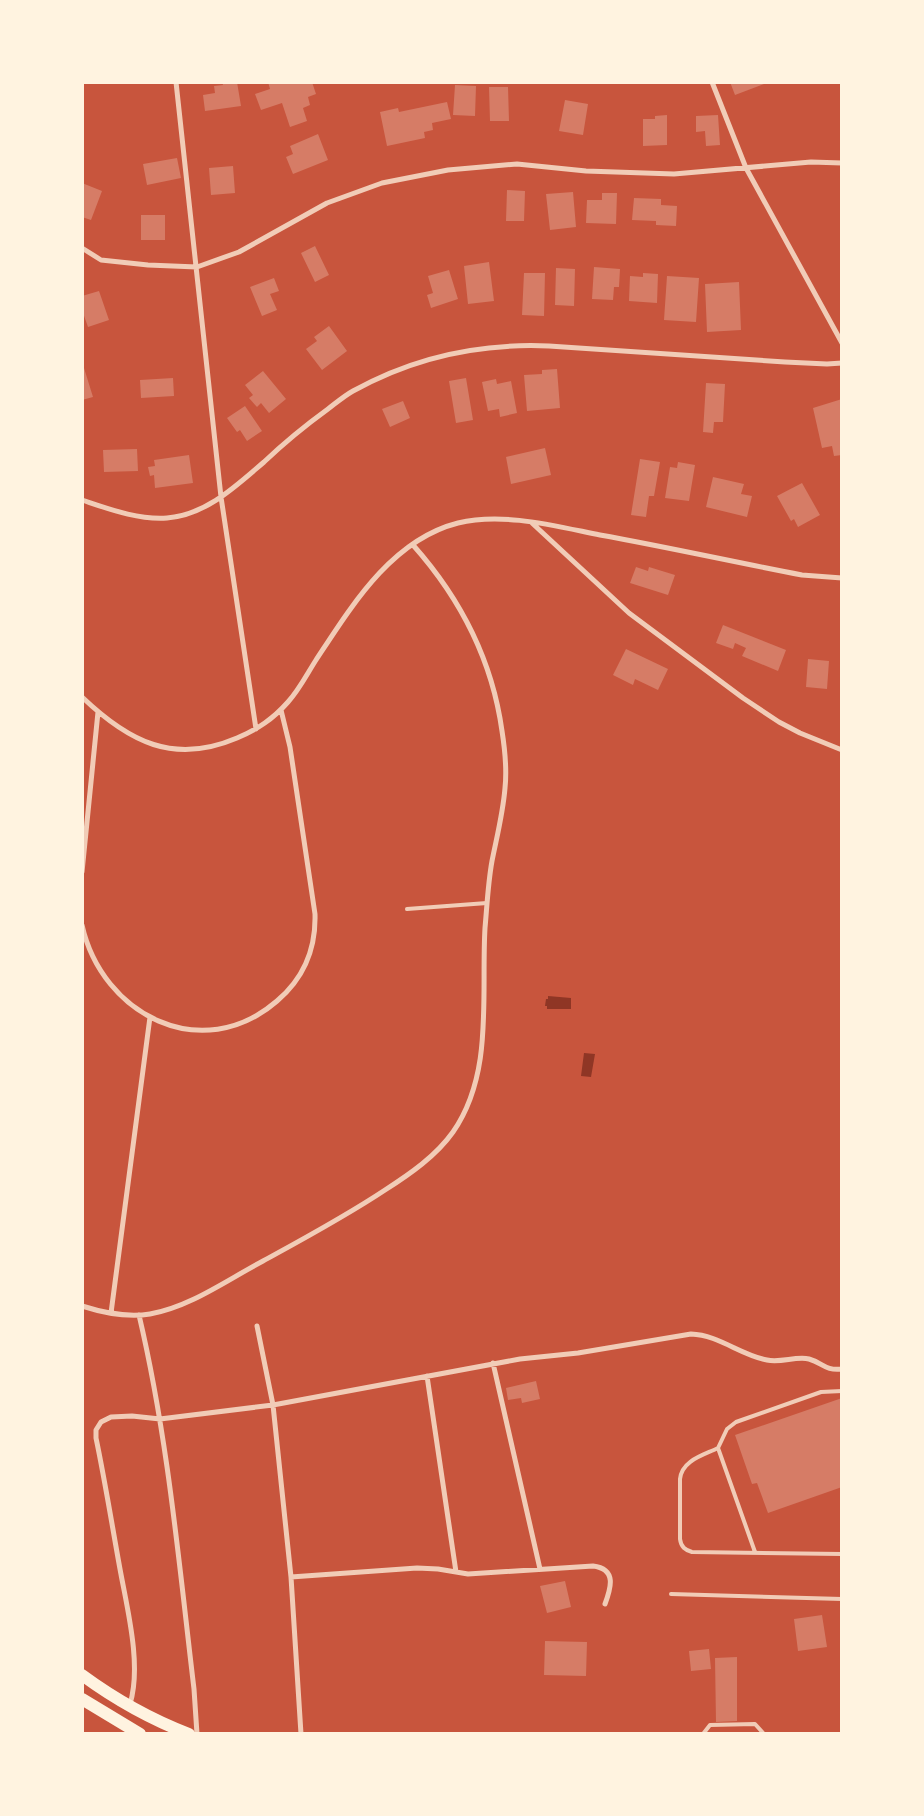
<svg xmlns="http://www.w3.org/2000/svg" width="924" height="1816" viewBox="0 0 924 1816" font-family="'Roboto Condensed',sans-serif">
<rect width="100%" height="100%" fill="#c8553d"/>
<path fill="#8f3625" d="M548 996 571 998V1009H547V1006H545L546 999H548Z
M584 1053 595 1054 591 1077 581 1076Z"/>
<path fill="#d67c66" d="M222 82H237L241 106 205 111 203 95 215 93 214 86 223 85Z
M268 82H312L316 94 308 97 310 105 303 108 307 121 290 127 282 103 261 110 255 94 270 89Z
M730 82H764V84L735 95Z
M455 85 476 86 475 116 453 115Z
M489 87H508L509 121H490Z
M565 100 588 104 583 135 559 131Z
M447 102 451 119 432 123 433 130 424 132 425 138 387 146 380 112 398 108 399 112Z
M667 115V145L643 146V119H655V116Z
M718 115 720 145 706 146 705 131 696 132V116Z
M318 134 328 160 293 174 286 157 293 154 290 146Z
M177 158 181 178 147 185 143 164Z
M233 166 235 193 211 195 209 168Z
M82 183 102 191 91 220 82 217Z
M507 190 525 191 524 221H506Z
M573 192 576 227 550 230 546 194Z
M602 193H617L616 224 586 223 587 200H602Z
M634 198 661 199V205L677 206 676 226 656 225V221L632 220Z
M141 215H165V240H141Z
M315 246 329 275 315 282 301 253Z
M489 262 494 301 468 304 464 266Z
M594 267 620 269 619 287H614L613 300 592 299Z
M556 268 575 269 574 306 555 305Z
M449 270 458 299 431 308 427 295 433 293 428 276Z
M524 273H545L544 316 522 315Z
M643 273 658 274 657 303 629 301 630 276 643 277Z
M667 276 699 278 696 322 664 320Z
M274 278 279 291 270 294 277 310 262 316 250 287Z
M739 282 741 330 707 332 705 284Z
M99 291 109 320 88 327 82 310V296Z
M329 326 347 351 322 370 306 349 317 341 314 337Z
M84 368 93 397 82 400V369Z
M557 369 560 408 527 411 524 375 542 374V370Z
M263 371 286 399 269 413 261 403 257 407 249 398 253 395 245 385Z
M173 378 174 396 141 398 140 380Z
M466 378 473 420 456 423 449 381Z
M496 379 497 384 511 381 517 413 500 417 499 409 488 411 482 382Z
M706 383 725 384 723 422H714L713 433 703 432Z
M842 399V455L834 456 832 446 822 448 813 408Z
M403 401 410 418 390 427 382 409Z
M245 406 262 431 247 441 240 430 237 432 227 418Z
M545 448 551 475 511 484 506 457Z
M137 449 138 471 104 472 103 450Z
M189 455 193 483 155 488 154 475 150 476 148 467 155 466 154 460Z
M640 459 660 462 654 496H649L646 517 631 515Z
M678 462 695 465 689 501 665 498 670 467 677 468Z
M713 477 744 484 741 494 752 496 747 517 706 507Z
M802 483 820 515 798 527 794 519 791 521 777 496Z
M636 567 648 571 649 567 675 575 668 595 630 583Z
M723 625 786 650 778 671 742 656 746 648 735 643 733 649 716 643Z
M626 649 668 669 658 690 635 679 633 685 613 675Z
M808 659 829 661 827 689 806 687Z
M536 1381 540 1399 522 1403 521 1398 508 1400 506 1388Z
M842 1398V1487L768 1513 757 1483 752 1484 735 1435Z
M565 1581 571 1607 547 1613 540 1586Z
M822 1615 827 1647 798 1651 794 1619Z
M545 1641 587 1642 586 1676 544 1675Z
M709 1649 711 1669 691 1671 689 1651Z
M737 1657V1721L716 1722 715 1658Z"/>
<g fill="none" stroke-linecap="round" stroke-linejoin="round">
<path stroke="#f1ccb7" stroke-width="4" d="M407 909 487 903
M718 1448 727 1429 736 1422 821 1392 842 1391
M755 1552 718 1448C704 1455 682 1460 680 1479V1539C681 1547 685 1550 692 1552L842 1554
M671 1594 842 1599
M703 1734 710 1725 755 1724 764 1734"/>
<path stroke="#f1ccb7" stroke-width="5" d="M176 82 221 497 256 729
M712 82 746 168 842 343
M82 248 101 260 148 265 197 267 239 252 327 203 382 183 448 170 517 164 586 171 674 174 811 162 842 163
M82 500C109 509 138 520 167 518 206 515 236 486 264 462 284 443 306 425 328 409 336 403 344 396 353 391 414 357 480 343 549 346L785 362 827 364 842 363
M532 523 629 613 743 698 779 722 800 733 842 750
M82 697C129 742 174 765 237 738 258 729 273 719 288 702 299 690 307 674 316 660 351 607 391 540 458 523 503 512 555 526 600 535 667 547 734 562 802 575L842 578
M82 872 98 712
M82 925C102 1015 202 1066 277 1001 304 978 316 949 315 914L290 747 281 710
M82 1306C104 1313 127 1318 150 1314 190 1307 227 1280 263 1261 305 1238 346 1216 385 1190 410 1174 436 1156 453 1132 494 1073 481 996 485 928 487 906 488 883 492 861 497 836 503 813 505 788 507 769 505 750 502 731 492 659 461 599 413 545
M111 1313 150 1017
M139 1315C168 1438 179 1564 194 1689L197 1734
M257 1326 273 1405 291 1577 301 1734
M493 1363 540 1569
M427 1376 456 1572
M291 1577 417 1568 438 1569 468 1574 593 1566C617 1569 611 1588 605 1604
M130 1704C142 1665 127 1608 120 1569 112 1525 105 1481 96 1438V1430L101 1422 111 1417 132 1416 160 1419 273 1405 520 1359 578 1353 691 1334C719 1335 740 1355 767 1360 781 1363 796 1356 809 1359 823 1363 825 1371 842 1369"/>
<path stroke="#fff3e0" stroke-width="12" d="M82 1675C116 1700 150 1719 189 1734
M82 1699 140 1734"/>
</g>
<rect width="924" height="1816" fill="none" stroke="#fff3e0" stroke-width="168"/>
</svg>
